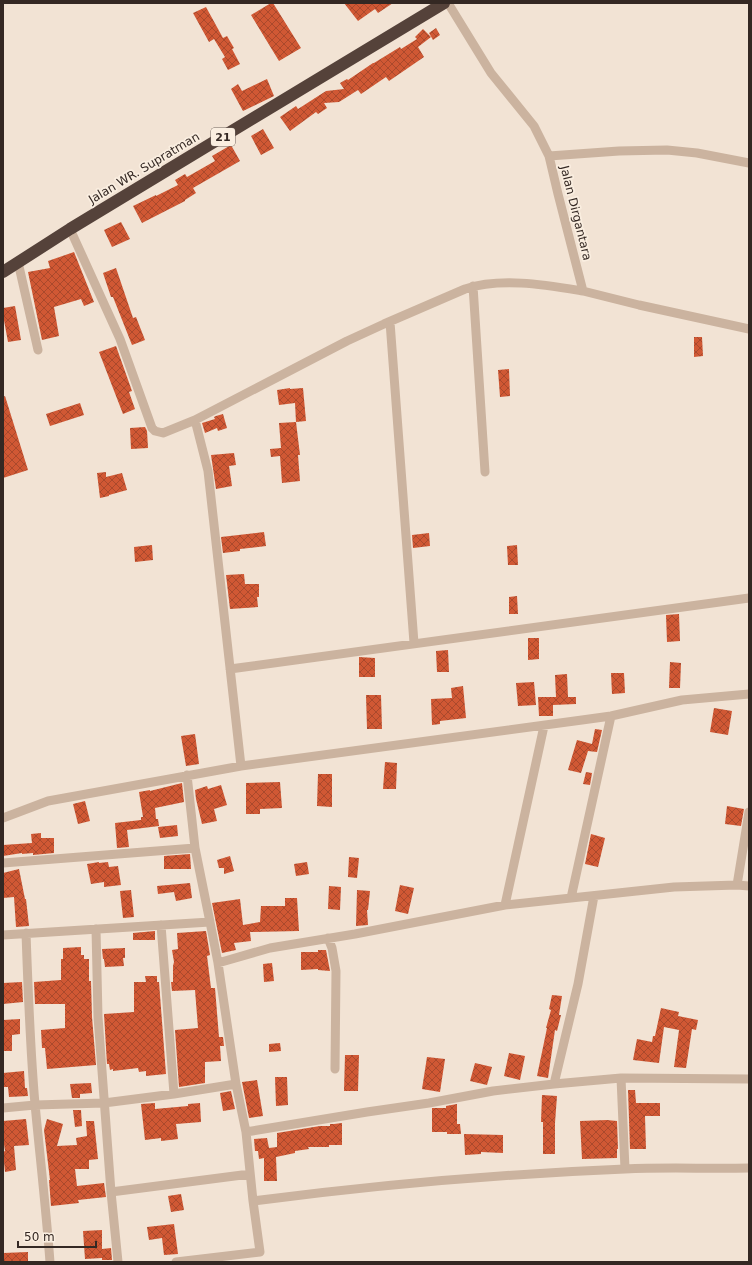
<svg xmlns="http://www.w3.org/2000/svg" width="752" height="1265" viewBox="0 0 752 1265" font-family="'DejaVu Sans',sans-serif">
<defs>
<pattern id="building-cross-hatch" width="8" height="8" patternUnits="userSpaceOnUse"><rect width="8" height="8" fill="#d05834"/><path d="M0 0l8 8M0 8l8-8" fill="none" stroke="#aa492c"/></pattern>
</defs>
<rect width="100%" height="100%" fill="#f2e3d4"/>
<path fill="url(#building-cross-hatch)" d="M271 3H273L301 48 279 61 251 15Z
M344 3H393L378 13 375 9 358 21Z
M206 7 223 38 227 36 234 48 232 49 240 64 228 70 222 59 225 57 214 39 209 42 193 13Z
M436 28 440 35 433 40 429 33Z
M423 29 431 37 418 47 424 57 389 81 386 77 361 94 358 90 339 102 324 103 327 108 318 114 316 112 290 131 280 117 296 106 298 109 326 91 344 89 340 83 347 79 348 80 373 63H374L400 47 401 49 417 39 415 37Z
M267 79 274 96 243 111 231 89 238 84 242 91Z
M263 129 274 148 261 155 251 136Z
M231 145 240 161 193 188 196 193 185 200V201L142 223 133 206 156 195V196L178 185 175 180 185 174 187 177 215 161 212 156Z
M121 222 130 239 112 247 104 230Z
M74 252 94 302 84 306 81 299 54 307 59 336 42 340 28 272 50 268 48 261Z
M116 268 133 318 136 317 145 340 132 345 113 297H111L103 273Z
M15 306 21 340 8 342 3 315V308Z
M694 337H702L703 356 694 357Z
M116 346 132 391 129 392 135 409 123 414 99 352Z
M509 369 510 396 500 397 498 370Z
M290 388V389L303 388 306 421 296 422 295 403 279 405 277 390Z
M5 396 28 470 3 478V397Z
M80 403 84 415 50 426 46 414Z
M223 414 227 428 218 431 217 428 205 433 202 423 215 419 214 417 216 416Z
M296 422 300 455H298L300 481 282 483 280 456 271 457 270 449 281 448 279 423Z
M145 427 147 431 148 448 131 449 130 428Z
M234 453 236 465 229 466 232 486 216 489 211 455Z
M106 472V477L122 473 127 490 109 495V496L100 498 97 473Z
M264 532 266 546 240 549V551L223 553 221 537Z
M429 533 430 546 413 548 412 535Z
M152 545 153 560 135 562 134 547Z
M517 545 518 565H508L507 546Z
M244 574 245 584H259V597H257L258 607 230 609 226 575Z
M517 596 518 614H509V597Z
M679 614 680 641 667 642 666 615Z
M528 638H539V659L528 660Z
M448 650 449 672H437L436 651Z
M359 657 375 658V677H359Z
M670 662 681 663 680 688H669Z
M611 673H624L625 693 612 694Z
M567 674 568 697H576V704L553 705V716H539L538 697H556L555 675Z
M534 682 536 705 518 706 516 683Z
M463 686 466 718 440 721V724L432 725 431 699 452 698 451 688Z
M366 695H381L382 729H367Z
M714 708 732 711 728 735 710 732Z
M595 729 602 730 597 752 588 751 581 773 568 770 577 740 592 744Z
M195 734 199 764 186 766 181 736Z
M385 762 397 763 396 789H383Z
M586 772 592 773 590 785 583 784Z
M318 774H332V807L317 806Z
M280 782 282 808 260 809V814H246V783Z
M182 783 184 802 155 808 156 819H158L159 826 127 830 129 847 117 848 115 823 141 820V817H143L139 792 150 790V791Z
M221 785 227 805 214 809 217 821 202 824 196 799 195 790 207 786 208 789Z
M85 801 90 821 78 824 73 804Z
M727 806 744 809 741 826 725 824Z
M177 825 178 836 160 838 158 827Z
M41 833V838H54V853L33 855V853L22 854V853L3 856V845L32 843 31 834Z
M591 834 605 838 598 867 585 864Z
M190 854 191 869H164V856Z
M230 856 234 871 224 874V868H219L217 860Z
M349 857 359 858 357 878 348 877Z
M99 862V863L108 862 109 867 118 866 121 885 104 887V882L91 884 87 864Z
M307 862 309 874 296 876 294 864Z
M19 869 25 899H26L29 926 16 927 14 897 3 898V873Z
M190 883 192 898 176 901 174 892 158 894 157 886Z
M400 885 414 888 408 914 395 911Z
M329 886 341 887 340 910 328 909Z
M131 890 134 917 123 918 120 891Z
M357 890 370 891 368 910H367L368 925 356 926Z
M285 898H297L299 931 250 932 251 941 234 943 236 950 222 953 212 903 240 899 243 925 260 922 261 906H285Z
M155 931V940H133V933Z
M206 931 210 955 207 956 211 988H215L219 1037H223L224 1046H220L221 1061 205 1062V1083L179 1087 175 1030 198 1028 195 990 172 991 171 982H173V966L174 962 172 950 178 949 177 933Z
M81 947V955H84V959H89V981H91L92 1017 96 1065 47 1069 45 1048H42L41 1030 65 1028V1004H35L34 982 61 980V959H63V948Z
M125 948V958H123L124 966 105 967 104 959H103L102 949Z
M318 950H326L330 971 318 970V969L301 970V952H318Z
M272 963 274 981 264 982 263 964Z
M145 976H157V982H159L166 1074 146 1076V1071L139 1072 138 1068 113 1071V1069L110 1070 109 1064H107L104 1014 134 1012V982H146Z
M22 982 23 1002 3 1004V983Z
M552 995 562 996 559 1015H561L557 1031 555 1030 548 1078 537 1076 547 1028H546L551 1010 549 1009Z
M661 1008 679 1012 678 1016 698 1020 696 1030 692 1029 686 1068 674 1067 679 1030 664 1027 659 1063 633 1060 637 1039 652 1042 653 1036H655Z
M20 1019V1034L12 1035V1051H3V1020Z
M280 1043 281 1051 269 1052V1044Z
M509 1053 525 1056 520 1080 504 1076Z
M345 1055H359L358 1091H344Z
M427 1057 445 1059 440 1092 422 1089Z
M475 1063 492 1067 487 1085 470 1081Z
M24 1071 25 1088H27L28 1096 9 1097 8 1087H3V1073Z
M275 1077H287L288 1105 276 1106Z
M257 1080 263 1116 249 1118 242 1082Z
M91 1083 92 1093 80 1094V1098H72L70 1084Z
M628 1090H635L636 1103H660V1116H645L646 1149H630Z
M231 1091 235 1109 223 1111 220 1093Z
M542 1095 557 1096 555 1123V1154H543V1122H541Z
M155 1103V1109L188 1106V1104L200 1103 201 1122 176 1124 178 1139 161 1141V1138L145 1140 141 1104Z
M457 1104V1124H460L461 1134H447V1132H432V1108H446V1106Z
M73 1110H81L82 1126 75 1127Z
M26 1119 29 1145 14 1146 16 1170 5 1172 3 1152 5 1151 3 1138V1121Z
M47 1119 63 1124 57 1146 77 1145 76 1138 87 1136 86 1121H94L98 1159 89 1160V1169H75L77 1186 104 1183 106 1197 78 1200 79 1203 51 1206 49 1180H50L44 1130Z
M607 1120 617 1121 618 1149H617V1158L582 1159 580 1121Z
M342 1123V1145H329V1147H308L309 1149 295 1151V1153L276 1157 277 1181H264V1158L259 1159 258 1151H255L254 1139 267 1138 269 1148 277 1147V1133L320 1126H330V1124H334Z
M464 1134 503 1135V1153L481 1152V1154L465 1155Z
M181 1194 184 1210 171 1212 168 1196Z
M174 1224 178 1254 164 1255 162 1238 149 1240 147 1227Z
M102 1230V1249L111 1248 112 1260H102V1258L85 1259 83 1231Z
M28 1252V1262H3V1253Z"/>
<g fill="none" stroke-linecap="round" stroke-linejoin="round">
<path stroke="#cbb39f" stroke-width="9" d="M448 3 491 73 534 126 549 156 558 194 583 291 639 305 749 329
M549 156 619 151 667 150 697 153 749 163
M70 229 120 339 152 428 155 431 163 433 195 420 208 471 241 766
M18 262 38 350
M473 286 485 472
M390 322 414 643
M195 420 347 341 384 324 465 289C501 277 546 285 583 291
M230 669 749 598
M187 775 195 848 210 922
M3 818 48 801 241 766 582 720 611 716 682 700 749 694
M3 863 195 848
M737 885 749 812
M571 898 611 716
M505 905 544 726
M96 929 98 1017 111 1192 118 1262
M26 933C28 990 30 1047 35 1104 40 1157 46 1209 50 1262
M3 935 210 922 218 963 236 1084 246 1132 253 1201 260 1252 176 1262
M328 938 332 948 336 971 335 1069
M218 963 270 948 355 934 505 905 674 887 737 885 749 886
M621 1078 625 1169
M554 1084 578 984 594 896
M174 1094 236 1084
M3 1108 35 1105 104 1103 174 1094 161 925
M246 1132 367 1112 429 1103 493 1091 554 1084 621 1078 749 1079
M111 1192 250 1174
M253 1201C376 1185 500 1174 625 1169 666 1167 708 1169 749 1168"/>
<path stroke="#55423a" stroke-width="12" d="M3 272 70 229 444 3"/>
</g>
<g text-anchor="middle" stroke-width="3.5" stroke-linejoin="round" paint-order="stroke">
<rect fill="#faeee0" stroke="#6f635c" stroke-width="1" x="211" y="128" width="24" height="18" rx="3"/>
<g font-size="11" font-weight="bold" fill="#342823">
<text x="223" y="141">21</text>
</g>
<g font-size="12" fill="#342823" stroke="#faeee0">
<text transform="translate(144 168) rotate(-31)" y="4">Jalan WR. Supratman</text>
<text transform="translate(576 213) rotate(76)" y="4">Jalan Dirgantara</text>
</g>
</g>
<rect width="752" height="1265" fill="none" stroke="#342823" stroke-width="8"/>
<path d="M18 1241v6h78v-6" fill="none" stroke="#342823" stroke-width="2"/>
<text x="24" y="1241" font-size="12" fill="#342823" stroke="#faeee0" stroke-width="3" paint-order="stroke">50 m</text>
</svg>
